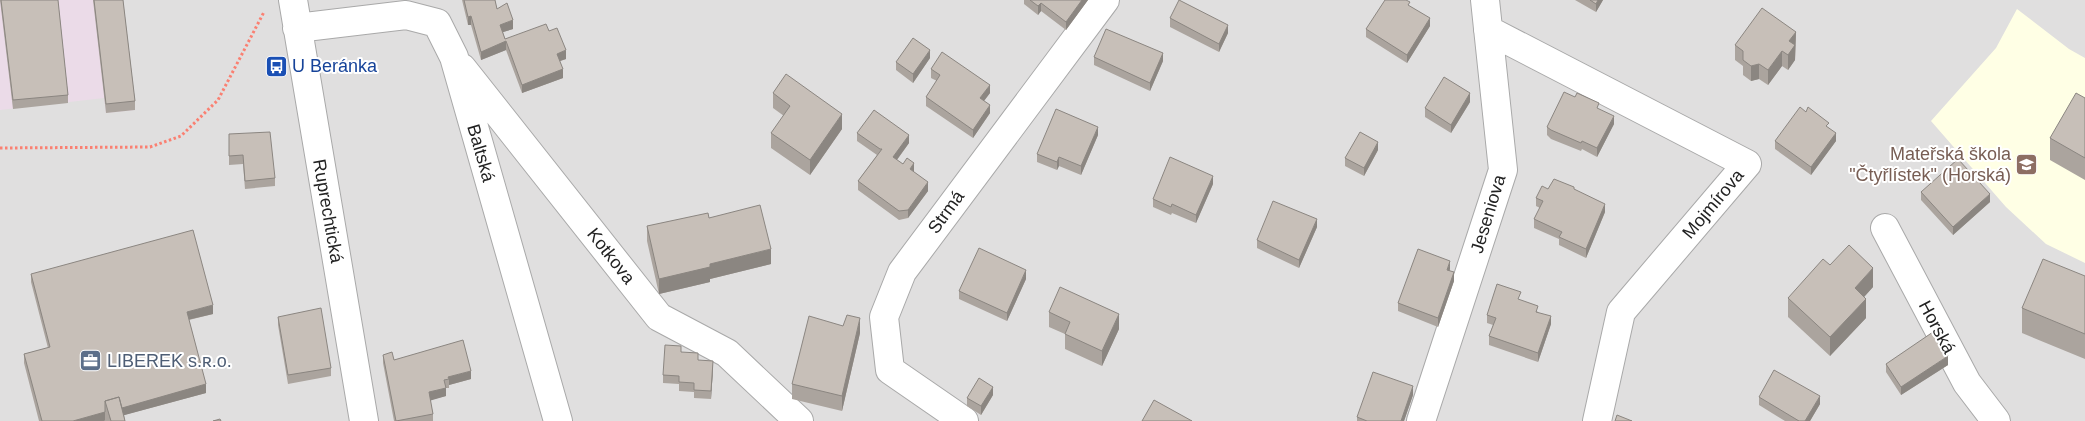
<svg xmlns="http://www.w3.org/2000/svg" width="2085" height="421" viewBox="0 0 2085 421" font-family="Arial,sans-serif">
<rect width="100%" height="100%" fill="#f2efe9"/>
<path fill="#e0dfdf" d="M0 0H2085V421H0Z"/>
<path fill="#ebdbe8" d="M0 0H122L135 110 106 113 104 98 0 110Z"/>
<path fill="#ffffe5" d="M2017 9 2069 49 2085 58V263L2046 244 2006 207 1931 121 1996 48Z"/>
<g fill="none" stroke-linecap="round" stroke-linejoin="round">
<defs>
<path id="street" d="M293 0 364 421
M297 28 406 15 437 23 454 57 558 421
M1488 30 1747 164 1621 312 1597 421
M462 68 659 317 727 353 799 421
M1885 228 1967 383 1996 421
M964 421 890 370 884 317 902 272 1105 0
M1421 421 1503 170 1485 0"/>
</defs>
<use href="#street" stroke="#a9a9a9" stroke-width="30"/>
<path stroke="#fa8072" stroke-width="3" stroke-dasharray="2.5 2.5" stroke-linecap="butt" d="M0 148 150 147 181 136 218 100 264 12"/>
<use href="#street" stroke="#fff" stroke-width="28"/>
</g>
<path fill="#aba49e" d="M0 0H58L68 95V103L13 109Z
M93 0H123L135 101V110L106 113Z
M462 0H495L497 9 513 29 503 32 505 39 549 31 566 59 560 61 563 78 522 93 506 50 481 60 471 25H468Z
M1024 0H1088L1066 30 1041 11 1038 15 1024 4Z
M1575 0H1603L1596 12Z
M1410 6 1430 26 1407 63 1366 37V29Z
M1170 18 1228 33 1219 52 1170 27Z
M1796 32 1795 60 1788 70 1782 66 1768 85 1759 79 1751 81 1743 75V66L1735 60V45Z
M1094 57 1163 61 1150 91 1094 65Z
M930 58 913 83 896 70V62Z
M931 69 990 93 984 101 990 113 973 138 926 106V97L937 81 931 78Z
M773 93 842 129 810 175 771 148V133L784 116 773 108Z
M2085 98V180L2050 160V138Z
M1470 102 1451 133 1425 117V108Z
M1599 109 1614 124 1597 157 1582 149 1581 151 1551 139 1547 135V127Z
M1806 112 1829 128 1836 141 1811 175 1775 149V141Z
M857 133 909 143 897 160 914 172 928 191 908 218 899 220 858 190V181L877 155 857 141Z
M229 134 275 178V186L245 189 243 164 229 165Z
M1098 135 1081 175 1059 166 1057 170 1037 162V154Z
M1378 150 1364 176 1345 166V158Z
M1213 184 1196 223 1172 213 1171 215 1153 207V199Z
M1548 189H1574L1605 212 1586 258 1559 245V239L1534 228V219L1540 208 1536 206V198Z
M1921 192 1990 202 1953 235 1921 200Z
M709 218 771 264 710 279V282L659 294 647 241V226Z
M1317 227 1299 268 1257 248V240Z
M1830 265 1873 287 1864 297 1866 318 1830 356 1788 317V298Z
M1450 269V271L1454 281 1438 327 1398 311V303Z
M31 274 213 314 189 320 206 393 124 415 125 421H39L24 363V354L48 348 31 282Z
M2085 276V359L2022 333V308Z
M1026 279 1007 321 959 299V291Z
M1521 300 1538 312 1551 324 1538 362 1489 345V336L1493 325 1487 323V315Z
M1049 312 1119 329 1102 366 1065 349V334L1049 327Z
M278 317 331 368V376L288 384 278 325Z
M843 326 860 333 842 411 792 399V384Z
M681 352 698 360 713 369 711 399 694 398V392L679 391V384L663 383V375Z
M383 355 394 360 471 379 449 385V388H446V396L430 400 433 414V421H394L383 363Z
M1886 364 1948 365 1901 395 1886 372Z
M993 395 981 415 967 406V398Z
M1413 395 1404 421H1357V417Z
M1759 397 1820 404 1810 421H1785L1759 405Z"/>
<path fill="#8b8681" d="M1082 0H1088L1066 30V22Z
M1598 0H1603L1596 12V4Z
M1041 3V11L1038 15V6Z
M471 16V25H468V17Z
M1430 18V26L1407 63V55Z
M513 20V29L500 33V25Z
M1228 25V33L1219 52V44Z
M1796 32 1795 60 1788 70V55L1789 41Z
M506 41V50L481 60V52Z
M566 50V59L557 62V54Z
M930 50V58L913 83V74Z
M1782 51V66L1768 85V70Z
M1163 53V61L1150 91V83Z
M1759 64V79L1751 81V66Z
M563 69V78L522 93V85Z
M990 85V93L980 106V98Z
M1470 93V102L1451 133V125Z
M990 105V113L973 138V130Z
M842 114V129L810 175V160Z
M1614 116V124L1597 157V148Z
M1098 127V135L1081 175V166Z
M1836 133V141L1811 175V167Z
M909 135V143L893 165V157Z
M1378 142V150L1364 176V168Z
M1059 157V166L1057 170V162Z
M914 163V172L910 169Z
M1213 176V184L1196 223V215Z
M928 182V191L908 218V210Z
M1990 194V202L1953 235V227Z
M1605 204V212L1586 258V249Z
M1317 219V227L1299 268V260Z
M771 249V264L710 279V282L659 294V279L710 264Z
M1450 261V269L1447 278V270Z
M1873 268V287L1855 307V288Z
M1026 270V279L1007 321V313Z
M1454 272V281L1438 327V318Z
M1866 299V318L1830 356V337Z
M213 305V314L187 320V312Z
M1119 314V329L1102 366V351Z
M1551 316V324L1538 362V353Z
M860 318V333L842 411V396Z
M1948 356V365L1901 395V387Z
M713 361V369L711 399V391Z
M471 371V379L449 385V379L448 377Z
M206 384V393L110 419 108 411Z
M1413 386V395L1404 421H1401Z
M993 387V395L981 415V406Z
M446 388V396L429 401V392Z
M1820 396V404L1810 421H1805Z
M105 412V420L104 421H73Z"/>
<path fill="#c7bfb8" stroke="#8b8681" d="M1 0H58L68 95 13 100Z
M94 0H123L135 101 106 104Z
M464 0H495L497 9 507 3 513 20 500 25 505 39 546 24 549 31 557 28 566 50 557 54 563 69 522 85 506 41 481 52 471 16 468 17Z
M1030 0H1082L1066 22 1041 3 1038 6Z
M1179 0 1228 25 1219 44 1170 18Z
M1385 0H1406L1410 2 1408 5 1430 18 1407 55 1366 29Z
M1590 0H1598L1596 4Z
M1762 8 1796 32 1789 41 1795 45 1788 55 1782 51 1768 70 1759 64 1751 66 1743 60V51L1735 45Z
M1106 29 1163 53 1150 83 1094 57Z
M913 38 930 50 913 74 896 62Z
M942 52 990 85 980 98 990 105 973 130 926 97 940 75 931 69Z
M786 74 842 114 810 160 771 133 790 106 773 93Z
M1444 77 1470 93 1451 125 1425 108Z
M1564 92 1575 97 1577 93 1599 103 1597 108 1614 116 1597 148 1582 141 1581 143 1551 130 1547 127Z
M2076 93 2085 98V158L2050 138Z
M1800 107 1806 112 1808 107 1829 123 1826 126 1836 133 1811 167 1775 141Z
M1056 109 1098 127 1081 166 1059 157 1057 162 1037 154Z
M874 110 909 135 893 157 903 164 907 158 914 163 910 169 928 182 908 210 899 211 858 181 882 149H880L857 133Z
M270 132 275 178 245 181 243 155 229 156V134Z
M1360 132 1378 142 1364 168 1345 158Z
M1170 157 1213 176 1196 215 1172 204 1171 207 1153 199Z
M1958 159 1990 194 1953 227 1921 192Z
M1554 179 1574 187V189L1605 204 1586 249 1559 237 1562 232 1534 219 1543 201 1536 198 1542 186 1548 189Z
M1273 201 1317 219 1299 260 1257 240Z
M760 205 771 249 710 264V267L659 279 647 226 708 213 709 218Z
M193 230 213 305 187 312 206 384 122 408 119 397 105 401V412L73 421H42L24 354 50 347 31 274Z
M1849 245 1873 268 1855 288 1866 299 1830 337 1788 298 1823 259 1830 265Z
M979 248 1026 270 1007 313 959 291Z
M1418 249 1450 261 1447 270 1454 272 1438 318 1398 303Z
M2043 259 2085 276V334L2022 308Z
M1497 284 1521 292 1518 299 1538 306 1536 312 1551 316 1538 353 1489 336 1496 318 1487 315Z
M1060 287 1119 314 1102 351 1065 334 1070 322 1049 312Z
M321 308 331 368 288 375 278 317Z
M847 315 860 318 842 396 792 384 809 316 843 326Z
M1933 332 1948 356 1901 387 1886 364Z
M463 340 471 371 448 377 449 379 444 380 446 388 429 392 433 414 396 421 383 355 392 352 394 360Z
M665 345 681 346V352L698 353V360L713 361 711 391 694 390V383L679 382V376L663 375Z
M1774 370 1820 396 1805 421H1799L1759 397Z
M1373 372 1413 386 1401 421H1367L1357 417Z
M979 378 993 387 981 406 967 398Z
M119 397 125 421H111L105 401Z
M1154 400 1192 421H1142Z
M1617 415 1632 421H1615Z
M220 419 221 421H213Z"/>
<defs>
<symbol id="bus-square" viewBox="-11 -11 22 22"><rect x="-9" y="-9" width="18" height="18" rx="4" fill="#1a4fb4" stroke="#fff"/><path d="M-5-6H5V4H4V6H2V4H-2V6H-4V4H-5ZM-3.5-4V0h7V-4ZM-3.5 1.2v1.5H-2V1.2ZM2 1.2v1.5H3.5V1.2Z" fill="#fff"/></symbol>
<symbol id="school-square" viewBox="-11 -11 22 22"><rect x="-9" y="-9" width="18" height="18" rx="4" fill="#8d6e63" stroke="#fff"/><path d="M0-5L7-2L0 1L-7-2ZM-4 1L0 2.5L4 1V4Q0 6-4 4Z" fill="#fff"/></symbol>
<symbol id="office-square" viewBox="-11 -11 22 22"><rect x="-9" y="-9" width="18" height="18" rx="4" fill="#5c6f8a" stroke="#fff"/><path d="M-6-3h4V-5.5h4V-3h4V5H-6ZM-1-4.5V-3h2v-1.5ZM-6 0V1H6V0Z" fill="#fff"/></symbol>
</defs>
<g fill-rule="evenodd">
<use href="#bus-square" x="264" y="54" width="25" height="25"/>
<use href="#school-square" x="2014" y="152" width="25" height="25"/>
<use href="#office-square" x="78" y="348" width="25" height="25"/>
</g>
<g text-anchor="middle" stroke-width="4" stroke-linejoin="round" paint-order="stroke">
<g font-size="18" fill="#164399" stroke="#fff" text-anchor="start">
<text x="292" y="72">U Beránka</text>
</g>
<g font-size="18" fill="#222" stroke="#fff">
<text transform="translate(481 153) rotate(74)" y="6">Baltská</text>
<text transform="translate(1713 204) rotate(-50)" y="6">Mojmírova</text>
<text transform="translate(328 211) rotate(80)" y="6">Ruprechtická</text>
<text transform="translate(946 212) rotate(-54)" y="6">Strmá</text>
<text transform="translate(1488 214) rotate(-73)" y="6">Jeseniova</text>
<text transform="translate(611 256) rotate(52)" y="6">Kotkova</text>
<text transform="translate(1937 327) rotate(62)" y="6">Horská</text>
</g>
<g font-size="18" fill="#785e54" stroke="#fff" text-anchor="end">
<text x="2011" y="160">Mateřská škola<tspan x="2011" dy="21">"Čtyřlístek" (Horská)</tspan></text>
</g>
<g font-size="18" fill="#4e5e75" stroke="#fff" text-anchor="start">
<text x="107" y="367">LIBEREK s.ʀ.ᴏ.</text>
</g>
</g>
</svg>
